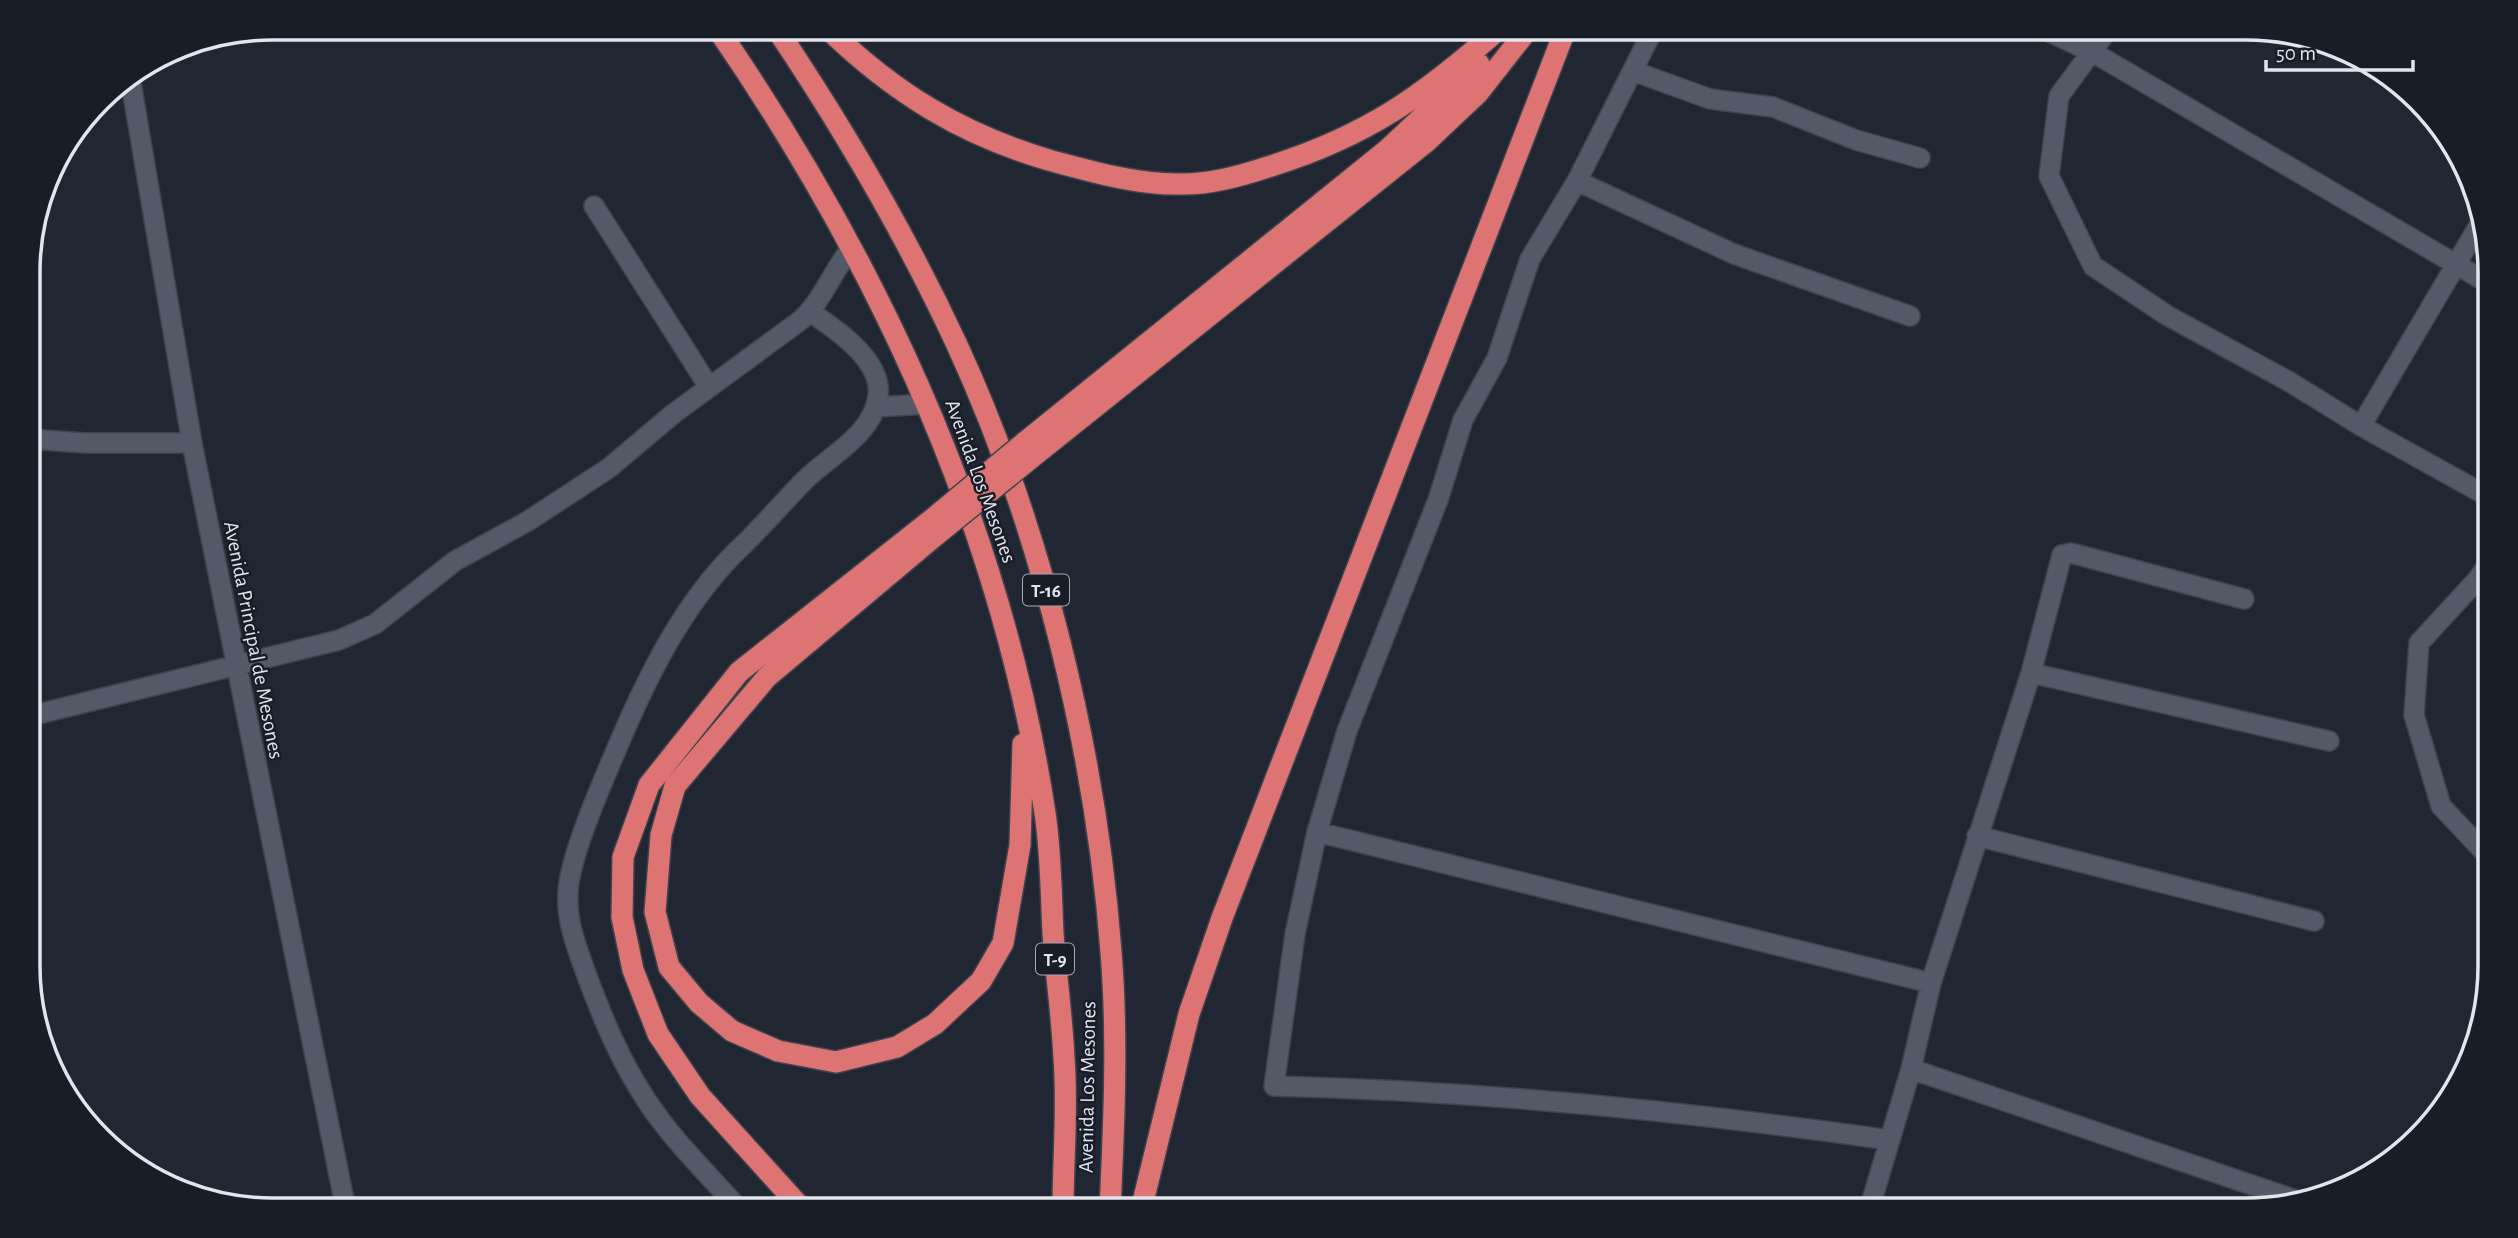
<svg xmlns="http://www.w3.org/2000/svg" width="2518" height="1238" viewBox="0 0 2518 1238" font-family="'Alegreya Sans',sans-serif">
<rect width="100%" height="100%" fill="#212732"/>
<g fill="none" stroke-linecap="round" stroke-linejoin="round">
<defs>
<path id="street" d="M1654 28 1577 181 1530 259 1497 358 1463 420 1438 500 1347 731 1317 832 1295 934 1274 1086C1480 1091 1686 1111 1890 1140
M2041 28 2094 53 2488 283
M2109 28 2059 96 2049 176 2093 266 2168 316 2290 382 2361 426 2489 497
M1633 71 1710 99 1773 107 1856 140 1920 158
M130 77 192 443 346 1210
M1577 181 1734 254 1910 316
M594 206 709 387
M876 407 927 404
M2361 426 2481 222
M29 439 85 443H192
M2489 563 2477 580 2419 643 2414 715 2441 806 2490 858
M2031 673 2329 741
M30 716 339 640 375 624 455 561 528 521 609 468 673 414 801 320C822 301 833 271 851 248
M1317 832 1931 983
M1977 836 2314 921
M1911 1069 2293 1199
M740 1210C708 1174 671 1139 645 1098 620 1060 603 1019 587 976 577 948 566 922 568 892 570 853 607 772 623 734 652 667 688 597 741 547 764 525 783 502 805 480 830 455 873 435 878 396 883 361 836 329 810 312
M1869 1210 1911 1069 1931 983 2031 673 2062 555 2071 553 2244 599"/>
<path id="highway" d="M717 28C880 265 1001 527 1045 813 1051 852 1051 893 1053 933 1056 975 1062 1016 1064 1058 1068 1108 1063 1160 1063 1210
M776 28C843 128 906 235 957 345 1041 527 1096 752 1111 952 1118 1037 1114 1124 1110 1210
M827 28C894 93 962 135 1052 161 1093 172 1135 184 1177 184 1209 185 1241 176 1271 166 1369 135 1424 95 1500 28
M1024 443 1387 150 1479 64
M1031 458 1426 142 1478 93 1529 28
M936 535 767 677 675 786 661 835 655 912 669 967 699 1003 732 1031 778 1051 836 1062 897 1047 935 1024 981 981 1003 943 1020 845 1023 744
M803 1210 700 1096 658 1034 633 970 622 917 623 857 649 785 739 672 930 521
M1141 1210 1189 1014 1222 918 1566 28"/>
</defs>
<use href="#street" stroke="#3f434d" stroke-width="22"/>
<use href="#highway" stroke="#3f434d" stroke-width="24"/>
<use href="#street" stroke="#535966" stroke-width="19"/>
<use href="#highway" stroke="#dd7473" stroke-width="21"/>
<defs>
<path id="highway-bridge" d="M930 521 1024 443
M936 535 1031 458"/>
</defs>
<use href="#highway-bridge" stroke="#3f434d" stroke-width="24" stroke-linecap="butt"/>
<use href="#highway-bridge" stroke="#dd7473" stroke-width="21"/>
</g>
<g text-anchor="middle" stroke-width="5" stroke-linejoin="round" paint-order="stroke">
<g fill="#181d28" stroke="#a5a9b2" stroke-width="2">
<rect x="1023" y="574.5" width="46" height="31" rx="5"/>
<rect x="1036" y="943.5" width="38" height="31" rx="5"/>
</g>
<g font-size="19" font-weight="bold" fill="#e2e5ed">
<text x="1046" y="597">T-16</text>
<text x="1055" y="966">T-9</text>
</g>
<g font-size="21" fill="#e2e5ed" stroke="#181d28">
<text transform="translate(981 481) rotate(70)" y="7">Avenida Los Mesones</text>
<text transform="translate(254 640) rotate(79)" y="7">Avenida Principal de Mesones</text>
<text transform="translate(1087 1087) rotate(-89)" y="7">Avenida Los Mesones</text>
</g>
</g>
<path d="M0 0H2518V1238H0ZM272 40H2246A232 232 0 0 1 2478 272V966A232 232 0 0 1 2246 1198H272A232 232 0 0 1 40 966V272A232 232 0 0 1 272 40Z" fill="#181d28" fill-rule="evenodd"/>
<path fill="none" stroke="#e2e5ed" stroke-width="3.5" d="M272 40H2246A232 232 0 0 1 2478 272V966A232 232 0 0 1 2246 1198H272A232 232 0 0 1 40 966V272A232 232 0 0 1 272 40Z"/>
<path d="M2266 60v10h147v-10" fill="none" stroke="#e2e5ed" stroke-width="3.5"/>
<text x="2276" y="60" font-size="21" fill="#e2e5ed" stroke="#181d28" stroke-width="5" paint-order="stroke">50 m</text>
</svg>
